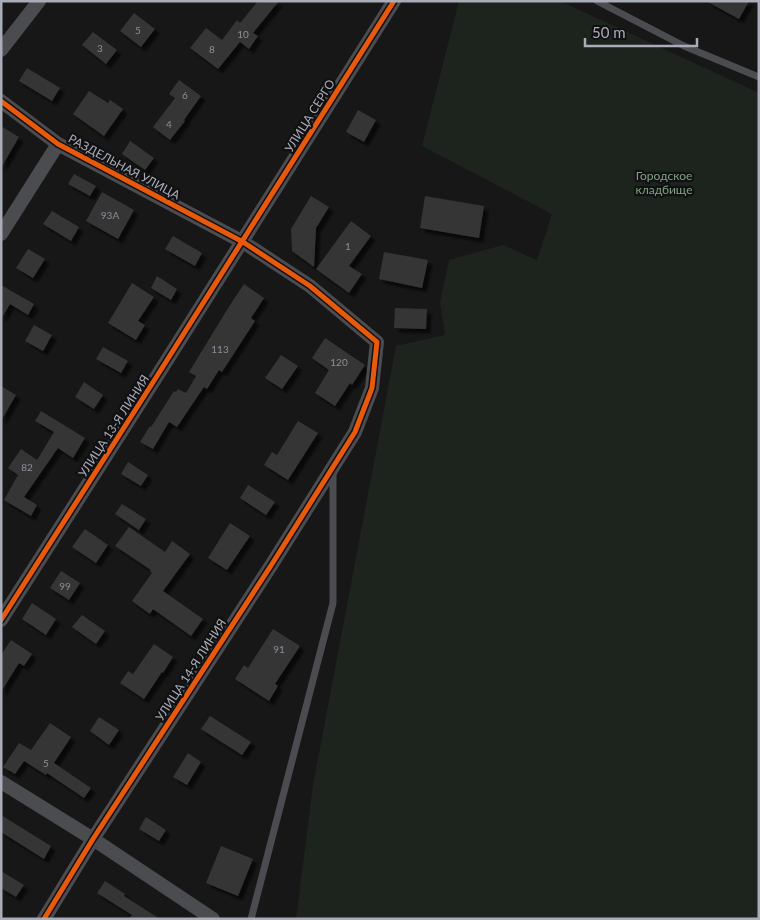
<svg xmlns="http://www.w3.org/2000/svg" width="760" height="920" viewBox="0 0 760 920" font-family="Lato,sans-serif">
<defs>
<filter id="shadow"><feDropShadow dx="4.5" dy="4.5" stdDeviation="1" flood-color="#0009"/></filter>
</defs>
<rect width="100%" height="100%" fill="#171717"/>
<path fill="#1d241e" d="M459 1H560L759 93V919H296L313 785 396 346 445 335 440 302 449 260 503 245 537 260 552 214 422 146Z"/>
<path fill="#353536" filter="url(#shadow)" d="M258 1H279L253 33 258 36 249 49 240 42 218 69 190 48 206 28 222 40 237 20 240 23Z
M706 1H749L739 19Z
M134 13 155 29 141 47 120 31Z
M93 32 117 50 106 64 82 45Z
M27 68 60 88 52 101 19 81Z
M179 80 201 96 184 120 185 121 170 140 153 127 175 98 169 94Z
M89 91 108 103 110 100 123 109 104 136 73 114Z
M358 110 376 120 364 142 346 132Z
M1 126 19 137 1 168Z
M130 141 154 158 145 170 122 154Z
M74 174 96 186 90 196 68 184Z
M102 192 134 210 118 239 86 221Z
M311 196 329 207 316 228 314 267 292 251 291 229Z
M425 196 484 206 479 238 420 228Z
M52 211 79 227 71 241 43 224Z
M351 221 371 236 349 266 362 274 349 293 316 269Z
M173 236 202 253 195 266 165 249Z
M28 249 45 259 33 278 16 268Z
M384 252 428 260 422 288 379 279Z
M157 276 177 289 171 300 151 288Z
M132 283 154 297 138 321 145 325 136 340 108 323Z
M244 284 264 298 251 318 255 321 242 341 222 372 219 370 207 389 204 387 177 427 169 422 153 449 140 442 150 426 151 427 174 391 176 392 178 389 186 393 196 376 189 372 230 305Z
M1 285 34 304 28 315 10 304 1 319Z
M395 308 427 309 426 329 394 328Z
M34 325 52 335 43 351 25 341Z
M325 338 365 365 352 385 350 383 335 406 315 393 329 370 312 358Z
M103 347 128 361 121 373 96 359Z
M281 355 298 366 282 389 265 378Z
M84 382 103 395 94 409 75 397Z
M1 386 16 395 1 421Z
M41 411 85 438 73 458 58 448 24 497 37 505 31 516 4 500 18 475 8 468 21 449 37 460 54 432 35 421Z
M298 421 318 433 288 480 264 465 272 452 277 455Z
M128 462 148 475 141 486 121 474Z
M248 485 275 502 266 515 240 498Z
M122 504 146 519 139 530 115 514Z
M230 523 250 536 227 570 208 558Z
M129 527 165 552 172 541 190 554 163 591 203 619 191 636 153 609 150 614 132 601 152 573 150 571 151 570 115 546Z
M85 529 108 545 96 563 72 547Z
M61 571 80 583 69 600 50 588Z
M32 603 56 619 46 635 22 619Z
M82 615 105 631 96 644 72 627Z
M273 629 300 646 275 684 278 686 269 701 235 679 244 665 248 668Z
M11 640 32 654 24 666 19 663 1 692V655Z
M154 644 173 657 163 673 162 672 144 699 120 683 128 671 133 674Z
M210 716 251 742 242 755 201 729Z
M99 717 119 730 109 745 90 731Z
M50 723 71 737 54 763 91 788 84 798 47 773 46 775 24 761 15 774 3 767 19 743 31 750Z
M188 753 201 762 187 785 173 777Z
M1 815 51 846 44 859 1 832Z
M146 817 166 830 159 841 139 829Z
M221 846 253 859 238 896 206 883Z
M1 871 24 885 16 897 1 888Z
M105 881 125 894 124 896 160 919H129L132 915 97 893Z"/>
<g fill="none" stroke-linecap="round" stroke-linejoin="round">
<path stroke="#4b4c50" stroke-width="7" d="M597 1 684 46 759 77
M251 919 333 603V471"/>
<path stroke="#4b4c50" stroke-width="14" d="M1 50 39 1
M1 101 58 144 243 242 310 286 377 342 372 388 355 432 272 564 93 839 44 919
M1 234 58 144
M1 620 157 376 394 1
M1 782 93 839 213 919"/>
<defs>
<path id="cycleway" d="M1 101 58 144 243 242 310 286 377 342 372 388 355 432 272 564 93 839 44 919
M1 620 157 376 394 1"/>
</defs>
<use href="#cycleway" stroke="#111113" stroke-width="8"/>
<use href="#cycleway" stroke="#e8590c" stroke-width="5"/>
</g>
<g text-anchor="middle" stroke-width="4.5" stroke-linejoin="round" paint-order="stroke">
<g font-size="10" fill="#8b8f98">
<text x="138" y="34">5</text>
<text x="243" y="38">10</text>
<text x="100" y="52">3</text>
<text x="212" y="53">8</text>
<text x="185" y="99">6</text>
<text x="169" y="128">4</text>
<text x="110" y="219">93А</text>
<text x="348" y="250">1</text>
<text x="220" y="353">113</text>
<text x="339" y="366">120</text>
<text x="27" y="471">82</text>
<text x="65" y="590">99</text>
<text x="279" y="653">91</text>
<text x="46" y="767">5</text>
</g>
<g font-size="12" fill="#a8adb8" stroke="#111113">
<text transform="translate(310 116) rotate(-58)" y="4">УЛИЦА СЕРГО</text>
<text transform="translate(124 167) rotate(28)" y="4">РАЗДЕЛЬНАЯ УЛИЦА</text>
<text transform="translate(114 426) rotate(-57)" y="4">УЛИЦА 13-Я ЛИНИЯ</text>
<text transform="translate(191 670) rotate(-57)" y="4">УЛИЦА 14-Я ЛИНИЯ</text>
</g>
<g font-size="12" fill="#7fa381" stroke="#111113">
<text x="664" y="180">Городское<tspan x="664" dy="14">кладбище</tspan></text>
</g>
</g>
<rect width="760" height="920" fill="none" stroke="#a8adb8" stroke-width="5"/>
<path d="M585 38v8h112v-8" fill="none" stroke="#a8adb8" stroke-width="2.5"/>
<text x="592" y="38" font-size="15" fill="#a8adb8" stroke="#111113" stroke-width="4" paint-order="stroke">50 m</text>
</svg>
